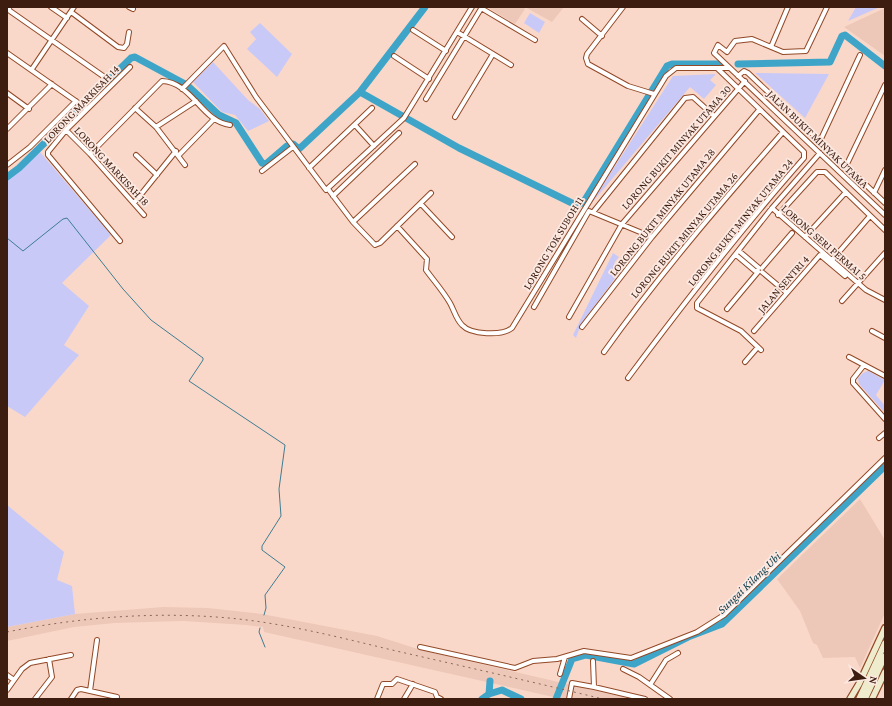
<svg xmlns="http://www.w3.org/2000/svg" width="892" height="706" viewBox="0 0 892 706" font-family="'Crimson Pro',serif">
<rect width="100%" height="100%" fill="#fad8c9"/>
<path fill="#edc8b8" d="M487 7H523L525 9 515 24Z
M525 7H564L552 22Z
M885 8V56L844 27Z
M860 499 885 540V613L860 668 855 657 823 658 817 645 813 643 800 611 777 579Z
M163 607 208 608 262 614 377 636 421 650 631 699H562L264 632 263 627 246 625 183 621 115 623 74 627 7 641V627L75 614Z"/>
<path fill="#c9c9f8" d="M856 7H880L848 21Z
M530 13 545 22 539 33 524 23Z
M260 23 292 54 277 77 247 49 256 39 250 32Z
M213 62 248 100 260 109 269 121 248 131 235 115 222 112 193 82Z
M755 73 829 74 805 118Z
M716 74 710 80 716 85 704 99 690 87 590 205 673 76Z
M40 152 111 235 62 283 89 306 64 345 79 355 25 417 7 406V180Z
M613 253 619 257 614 263 622 269 581 324 576 338 573 335Z
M868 371 885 380 876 395 885 406V413L859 384 858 378 863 373Z
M7 505 64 552 57 580 72 586 75 614 7 627Z"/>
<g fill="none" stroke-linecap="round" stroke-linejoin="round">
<path stroke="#3e7c91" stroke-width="1" d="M7 238 23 251 63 219 67 218 123 289 151 320 203 358V360L189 381 285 445 279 489 281 516 262 546V550L285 567 265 595 266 608 264 615
M260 628 259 632 265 647"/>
<path stroke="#3ea5c9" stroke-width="7" d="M738 64 830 62 842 36 845 35 885 66
M360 92 459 148 576 205 583 203 667 66 672 64H720
M7 177 19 168 131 58 135 57 187 85 219 115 236 123 262 163 266 164 287 146 293 144 299 149 360 92 425 7
M489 694 490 681
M482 699 489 694 502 690 521 699
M556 699 572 659 586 655 634 664 688 637 722 624 885 466"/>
<defs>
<path id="street" d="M8 7 10 11 103 76
M51 7 67 18
M129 7 133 9
M623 7 587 54 586 58 588 64 628 86 654 94
M827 7 806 51 783 52 752 39 735 41 727 52 718 45 714 53 885 215
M481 8 535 40
M71 12 118 47 124 48 127 44 129 32
M582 19 602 36
M413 30 446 51
M457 32 511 65
M771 47 788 7
M7 53 87 109
M394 56 429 79
M32 69 74 7
M738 76 744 71 748 73 885 203
M182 89 224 46 256 97 326 190 404 118 472 7
M7 93 29 109
M426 99 482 7
M135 108 156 127 185 165
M455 117 493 54
M355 125 374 146
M156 127 196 101
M7 129 52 84
M66 130 90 154 144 215
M820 141 860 55
M90 154 162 81C192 82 202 122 230 125
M136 155 157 175
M179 155 214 119
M7 165 30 147 76 101
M846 166 885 85
M309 168 372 108
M262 171 293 147
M328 189 353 222 375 245 380 243 431 193
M874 193 885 170
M333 196 399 133
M134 203 176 151
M421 204 452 237
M772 208 866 290 885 300
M594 211 685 98 693 97 714 116
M778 215 817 172H825L885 230
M353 222 415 164
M397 226 427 259 426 270C434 281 443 291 450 303 454 310 456 319 462 325 471 335 502 336 512 328L666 76 676 68H729
M805 237 846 192
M120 241 48 155V152L66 130 130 67
M739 251 759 268
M736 255 755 271H758
M832 260 870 216
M762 268 792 233
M762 272 787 293
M842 301 885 253
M534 307 589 211 652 237
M727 309 758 272
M569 317 622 224 745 81
M582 327 652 237 759 110
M754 331 820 255 845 276
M872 331 885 338
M761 350 741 331 697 308V303L772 208 820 153
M604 352C659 275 721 203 783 132
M849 357 885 376
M745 362 758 347
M864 365 853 379V383L885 419
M628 378C684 303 742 228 804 158V152L718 69
M879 438 885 433
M420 647 515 668 533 661 557 659 584 651 631 658 697 632 724 615 885 458
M593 661 594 687 645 699
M623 669 639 677 670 699
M560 674 565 657
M7 675 14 680
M650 685 666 660 678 653
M7 690 22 669 30 663 71 655
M90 691 97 640
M35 699 52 677 49 659
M71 699 77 690 81 689 117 697
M377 699 383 684H392L397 679 435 692 437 697 441 699
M404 699 413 684
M569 699 572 683 594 687"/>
<path id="secondary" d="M850 699 859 684 885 628
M859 699 885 643
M865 699 885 656
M872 699 885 672"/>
</defs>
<use href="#street" stroke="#924927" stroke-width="6"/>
<use href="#secondary" stroke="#924927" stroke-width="8"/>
<use href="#street" stroke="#fff" stroke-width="4"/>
<use href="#secondary" stroke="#eeeccd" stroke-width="5.5"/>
<path stroke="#89685a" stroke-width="1" stroke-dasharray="2 4" stroke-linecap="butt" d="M7 632C76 618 146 612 216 617 276 621 334 636 392 650 462 666 533 682 603 699"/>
</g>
<g text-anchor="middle" stroke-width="3.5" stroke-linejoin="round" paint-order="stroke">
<g font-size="11" fill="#3d1d0f" stroke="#fbe9e2">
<text transform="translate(81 104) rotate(-46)" y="4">LORONG MARKISAH 14</text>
<text transform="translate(818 139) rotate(44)" y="4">JALAN BUKIT MINYAK UTAMA</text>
<text transform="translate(676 147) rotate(-49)" y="4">LORONG BUKIT MINYAK UTAMA 30</text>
<text transform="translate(112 166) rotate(47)" y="4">LORONG MARKISAH 18</text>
<text transform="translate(662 212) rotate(-51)" y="4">LORONG BUKIT MINYAK UTAMA 28</text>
<text transform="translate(740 222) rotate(-51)" y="4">LORONG BUKIT MINYAK UTAMA 24</text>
<text transform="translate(684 235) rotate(-50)" y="4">LORONG BUKIT MINYAK UTAMA 26</text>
<text transform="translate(824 242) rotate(41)" y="4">LORONG SERI PERMAI 5</text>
<text transform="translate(553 243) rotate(-59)" y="4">LORONG TOK SUBOH 11</text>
<text transform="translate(783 284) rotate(-49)" y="4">JALAN SENTRI 4</text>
</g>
<g font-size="12" font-style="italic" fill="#0d3b4a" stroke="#fbe9e2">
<text transform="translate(749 583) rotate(-44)" y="4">Sungai Kilang Ubi</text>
</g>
</g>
<rect width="892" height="706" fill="none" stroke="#3d1d0f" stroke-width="16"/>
<g transform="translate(864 678) rotate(103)" stroke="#fbe9e2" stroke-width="3" paint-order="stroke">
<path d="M0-3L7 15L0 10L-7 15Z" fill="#3d1d0f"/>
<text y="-6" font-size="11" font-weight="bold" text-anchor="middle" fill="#3d1d0f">N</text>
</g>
</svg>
